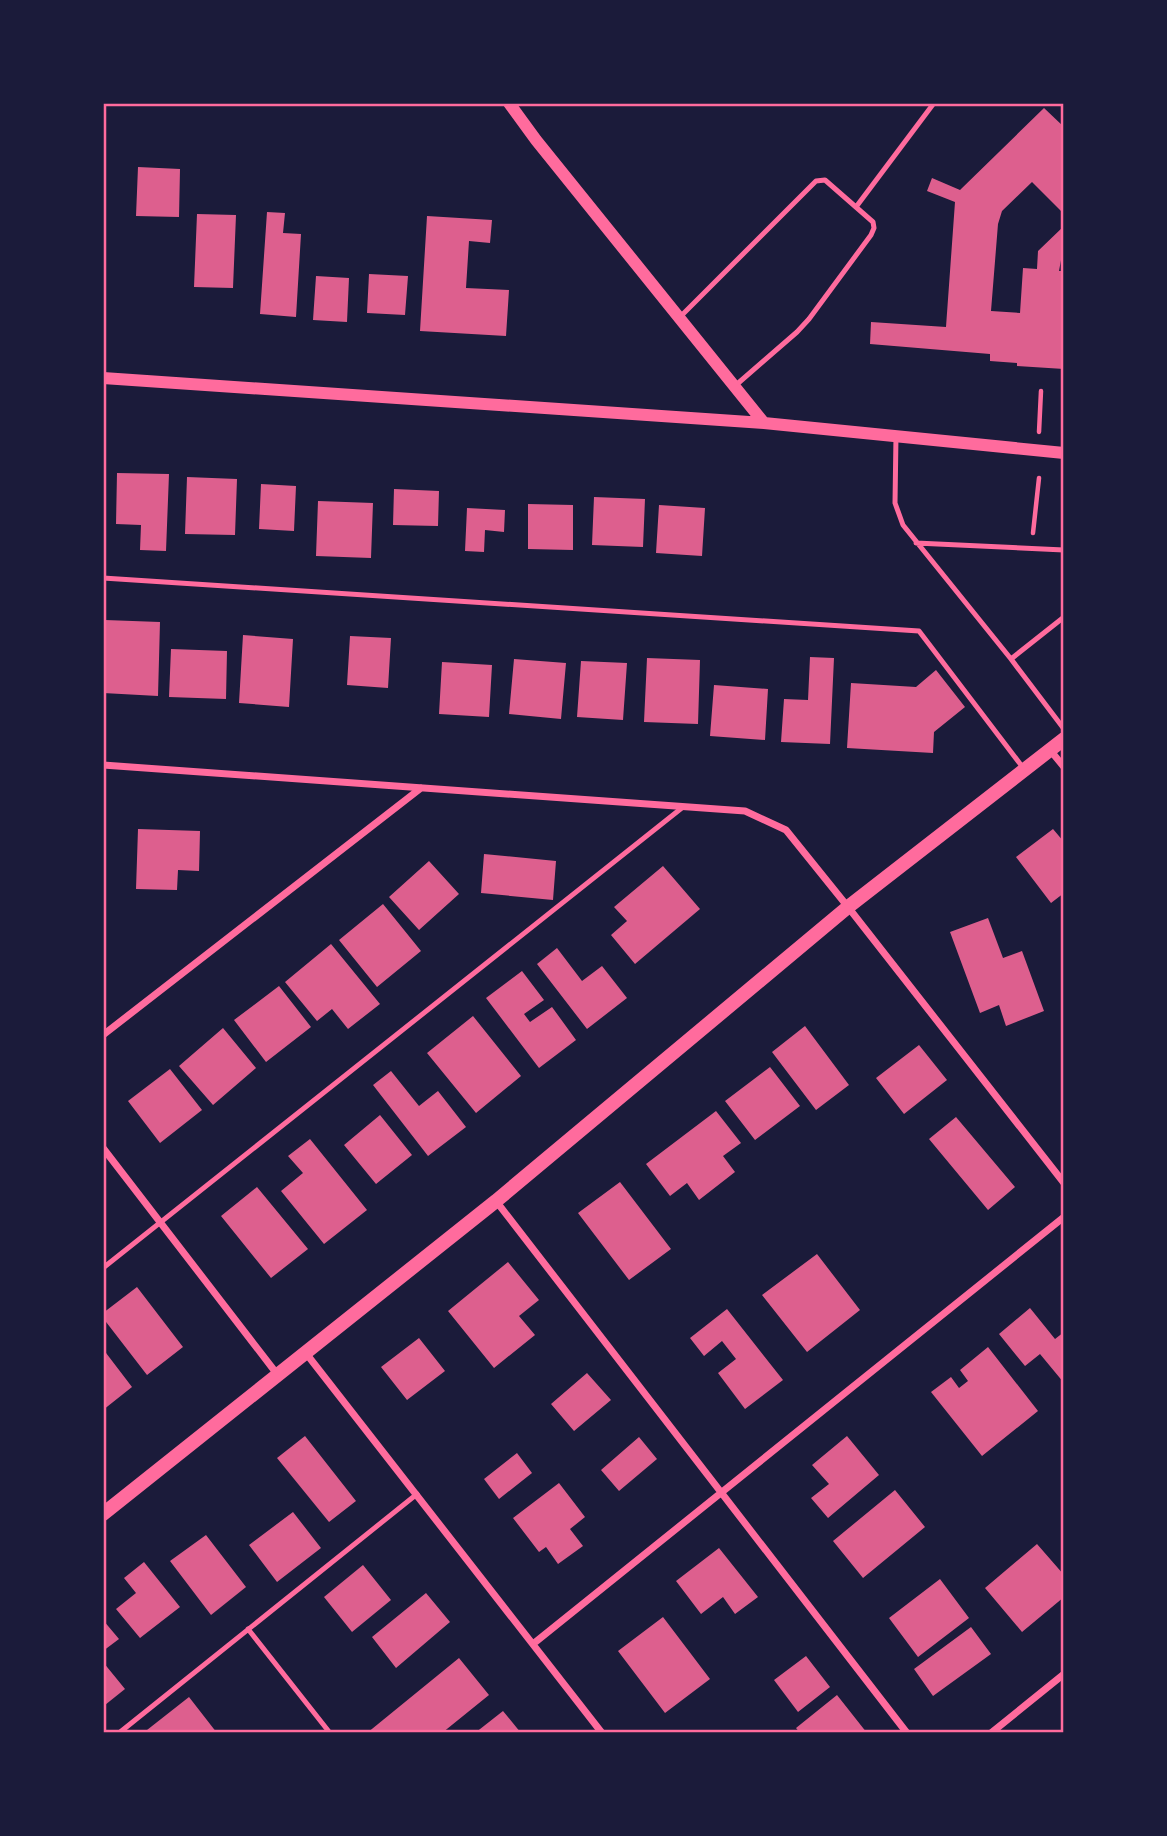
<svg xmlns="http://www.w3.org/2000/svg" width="1167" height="1836" viewBox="0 0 1167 1836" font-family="'Golos Text',sans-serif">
<rect width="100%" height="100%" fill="#1b1b3a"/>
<path fill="#dd5f8e" d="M1044 108 1064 127V214L1032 182 1002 211 998 224 991 311 1020 313 1023 268 1037 269 1038 251 1064 226V258L1061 260 1059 271H1064V369L1017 366V363L990 361V354L870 344 871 322 946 327 955 202 927 191 932 178 960 190Z
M138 167 180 169 179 217 136 216Z
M267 212 285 213 283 233 301 234 296 317 260 314Z
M197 214 236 215 233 288 194 287Z
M427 216 492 220 490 243 469 241 466 288 509 290 506 336 420 331Z
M369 274 408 276 405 315 367 313Z
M316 276 349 278 347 322 313 320Z
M117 473 169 474 166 551 140 550 141 525 116 524Z
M187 477 237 479 235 535 185 534Z
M261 484 296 486 294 531 259 529Z
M394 489 439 491 438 526 393 525Z
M594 497 645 499 643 547 592 545Z
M318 501 373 503 371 558 316 556Z
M528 504 573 505V550L528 549Z
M659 505 705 508 702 556 656 553Z
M467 508 505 510 504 532 485 530 484 552 465 551Z
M105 620 160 622 158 696 103 693Z
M243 635 293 639 289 707 239 703Z
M350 636 391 638 388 688 347 685Z
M171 649 227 651 226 699 169 697Z
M810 657 834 658 830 744 781 742 784 699 808 700Z
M647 658 700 660 698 724 644 722Z
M514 659 566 663 561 719 509 714Z
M581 661 627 663 623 720 577 717Z
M442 662 492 665 489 717 439 714Z
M936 670 965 707 934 732 933 753 847 748 851 683 916 687Z
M714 685 768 689 765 740 710 736Z
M138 829 200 831 199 871 178 870 177 890 136 889Z
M1053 829 1064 842V893L1051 903 1016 857Z
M484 854 556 861 553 900 481 893Z
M429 861 459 894 419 930 389 897Z
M663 866 700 909 635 964 611 935 627 921 614 907Z
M383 904 421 951 377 987 339 940Z
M988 918 1003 958 1022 951 1044 1011 1006 1026 999 1005 980 1013 950 932Z
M331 944 380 1004 348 1029 332 1009 317 1021 285 982Z
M557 948 582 981 602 966 627 998 587 1029 537 964Z
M522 971 544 1000 524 1014 530 1022 552 1007 576 1040 539 1068 486 998Z
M279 986 311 1027 266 1062 234 1020Z
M473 1016 521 1076 476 1113 427 1053Z
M805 1026 849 1085 816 1110 772 1052Z
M223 1028 256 1068 213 1105 179 1066Z
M919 1045 947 1080 904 1114 876 1078Z
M770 1067 800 1106 755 1140 725 1101Z
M170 1069 202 1110 160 1143 128 1101Z
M391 1071 419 1106 438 1091 466 1127 428 1156 373 1085Z
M716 1111 741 1143 723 1156 735 1172 699 1200 687 1183 670 1196 646 1164Z
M380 1115 412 1155 376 1184 344 1145Z
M956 1117 1015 1187 988 1210 929 1139Z
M310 1139 367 1210 324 1244 281 1191 303 1173 288 1156Z
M620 1182 671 1249 629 1280 578 1213Z
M257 1187 308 1249 271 1278 221 1216Z
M817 1254 860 1310 807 1352 762 1295Z
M508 1262 539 1300 519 1316 535 1335 494 1368 448 1311Z
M137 1287 183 1347 147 1375 103 1318V1313Z
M1030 1308 1055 1339 1064 1332V1383L1040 1354 1025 1366 999 1334Z
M727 1309 783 1380 745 1409 718 1373 736 1359 722 1341 704 1356 690 1338Z
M419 1338 445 1371 407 1400 381 1367Z
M988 1347 1038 1411 982 1456 931 1392 951 1377 959 1388 968 1381 960 1370Z
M103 1349 132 1387 103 1410Z
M587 1373 611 1400 574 1431 551 1404Z
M305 1436 356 1501 329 1522 277 1458Z
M847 1436 879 1475 828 1518 811 1498 829 1484 812 1465Z
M639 1437 657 1459 619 1491 601 1470Z
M517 1453 532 1473 499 1499 484 1479Z
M559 1483 585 1517 570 1529 583 1546 558 1564 546 1547 539 1552 513 1518Z
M895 1490 925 1527 863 1578 833 1541Z
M293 1512 321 1548 277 1582 249 1545Z
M206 1535 246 1587 211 1615 170 1561Z
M1037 1544 1064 1575V1597L1022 1632 985 1588Z
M719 1548 758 1597 735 1614 723 1597 701 1614 676 1581Z
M144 1562 180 1607 140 1638 116 1609 136 1593 124 1578Z
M363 1565 391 1600 352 1632 324 1597Z
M940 1579 969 1618 918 1657 889 1618Z
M426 1593 450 1622 396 1668 372 1637Z
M663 1617 710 1679 665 1713 618 1651Z
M103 1620 119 1639 103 1651Z
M971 1627 991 1654 933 1696 914 1669Z
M806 1656 830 1687 798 1712 774 1680Z
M459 1658 489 1695 442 1733H367Z
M103 1662 125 1689 105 1705 103 1703Z
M837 1695 867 1733H800L796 1728Z
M189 1697 217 1733H149L147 1730Z
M503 1711 521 1733H475Z"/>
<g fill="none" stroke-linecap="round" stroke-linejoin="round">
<path stroke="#ff6b9d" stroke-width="4.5" d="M1039 432 1041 391
M1033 533 1039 478"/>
<path stroke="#ff6b9d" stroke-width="5" d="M856 207 934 103
M679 318 816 181 825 180 873 222 874 228 871 235 809 319 797 332 736 385
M896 436 895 503 903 525 1011 659 1064 729
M916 543 1064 550
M103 578 919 631 1024 769
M1011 659 1064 617
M103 1268 683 807
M248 1629 330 1733
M119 1733 417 1494"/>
<path stroke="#ff6b9d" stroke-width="7" d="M1050 750 1064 767
M103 765 745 811 786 830 848 907 1064 1183
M103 1035 421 788
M103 1148 277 1374
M496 1201 907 1733
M305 1352 602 1733
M533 1644 1064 1217
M991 1733 1064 1674"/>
<path stroke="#ff6b9d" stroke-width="12" d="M509 103 536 140 764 423
M103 378 764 423 1064 453"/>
<path stroke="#ff6b9d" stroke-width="14" d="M103 1514 496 1201 848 907 1064 739"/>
</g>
<rect width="1167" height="1836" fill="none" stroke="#1b1b3a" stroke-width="210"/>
<rect x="105" y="105" width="957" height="1626" fill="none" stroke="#ff6b9d" stroke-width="2.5"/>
</svg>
